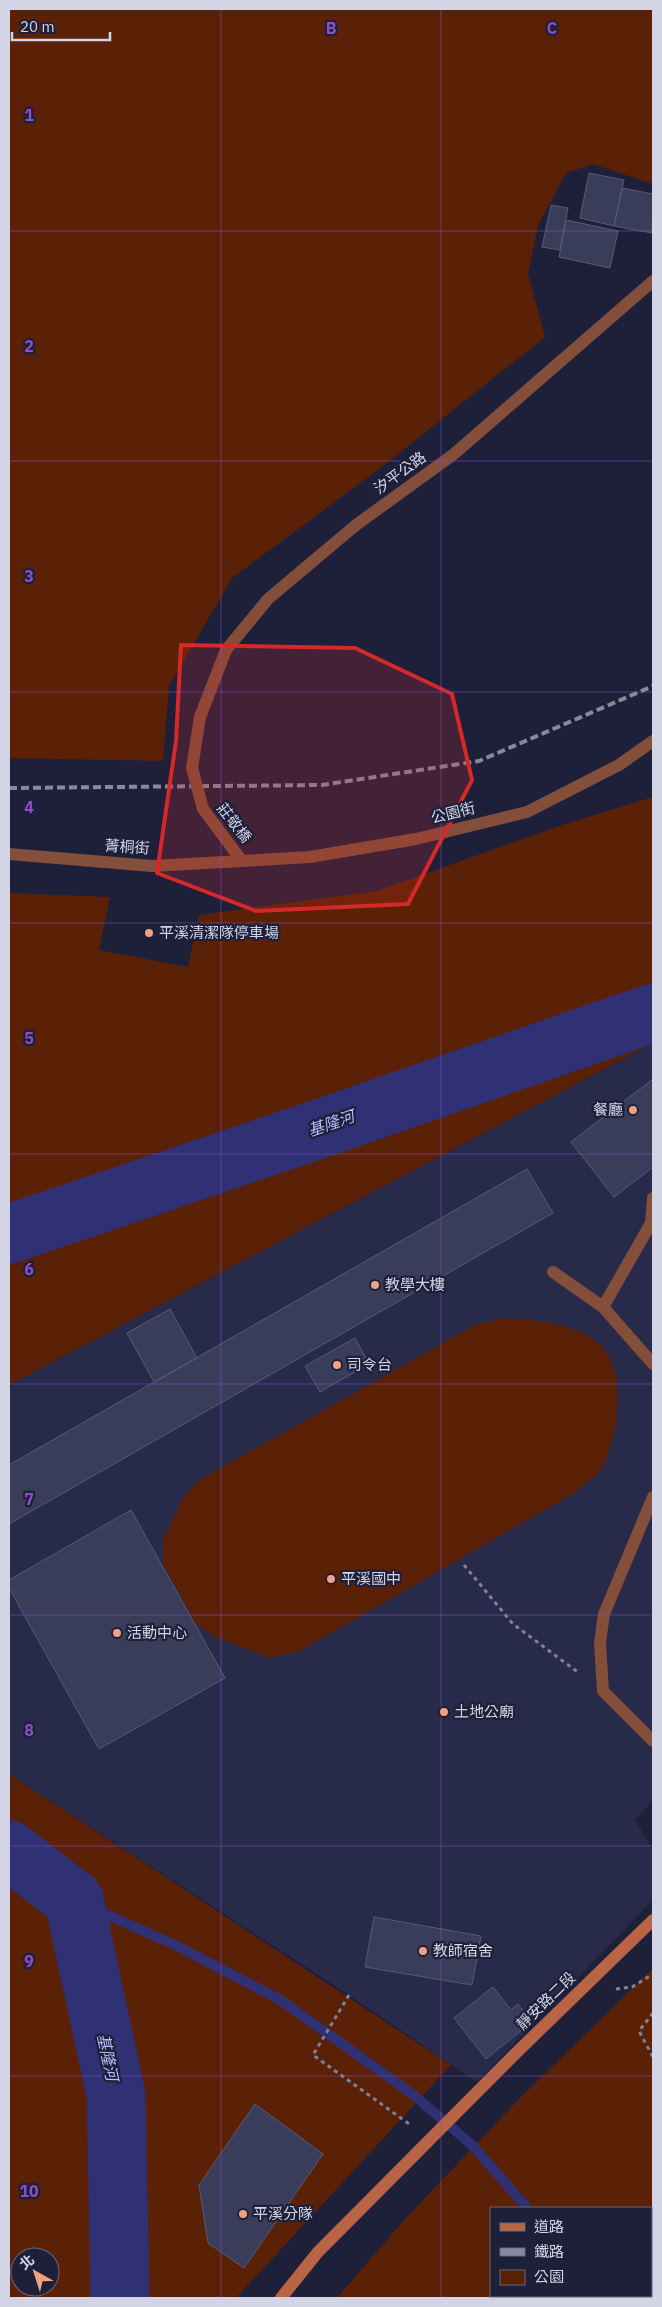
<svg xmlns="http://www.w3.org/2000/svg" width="662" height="2307" viewBox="0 0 662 2307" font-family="'IBM Plex Sans','Noto Sans TC',sans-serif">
<rect width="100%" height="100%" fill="#1e203a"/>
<path fill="#282a49" d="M653 1043V1800L635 1820 653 1849V1900L477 2082 349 1995 9 1774V1385Z"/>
<path fill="#5b2107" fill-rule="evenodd" d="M9 9H653V184L593 164 566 173 538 225 528 274 545 337 383 466 232 578 169 686 163 761 9 758Z
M653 797V1043L9 1385V893L110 897 99 950 188 967 199 915 377 891 565 824Z
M506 1318C536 1320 586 1324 605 1350 626 1379 617 1433 604 1464 599 1475 583 1485 574 1493L298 1652 269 1658 216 1637 196 1624 163 1564V1539L183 1498 199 1480 477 1324Z
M9 1774 451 2065 236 2298H9ZM20 2257H50V2287H20Z
M653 1968V2298H337L405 2219 517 2101ZM651 2208V2296H491V2208Z"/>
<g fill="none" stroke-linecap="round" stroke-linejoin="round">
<path stroke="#303074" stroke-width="10" d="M74 1900 175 1945 279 1999 415 2096 473 2146 527 2208
M603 2296 605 2298"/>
<path stroke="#303074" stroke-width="59" d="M9 1234 319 1129 653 1013
M9 1850 74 1900 116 2095 120 2298"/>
</g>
<path fill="#393d59" stroke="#565a78" d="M589 173 624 180 614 226 580 218Z
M622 188 653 194 652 233 614 226Z
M551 205 568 208 560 250 542 247Z
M566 220 618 231 610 268 559 257Z
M653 1079V1167L614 1197 571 1142Z
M527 1169 553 1213 9 1524V1465Z
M170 1309 197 1358 154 1382 127 1333Z
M355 1338 369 1364 320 1392 305 1366Z
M131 1510 225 1678 99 1749 9 1588V1580Z
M374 1917 481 1936 472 1985 365 1967Z
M493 1987 511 2010 518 2004 532 2022 486 2059 454 2018Z
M255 2104 323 2154 244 2268 208 2243 199 2185Z"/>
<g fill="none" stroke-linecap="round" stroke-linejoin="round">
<path stroke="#7f8197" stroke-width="3" stroke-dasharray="4 4" stroke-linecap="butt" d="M464 1565 513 1624 579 1673
M616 1989 632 1987 653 1974
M349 1995 313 2055 412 2126
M653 2013 639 2031 653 2057"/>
<path stroke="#834e3a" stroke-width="12" d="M9 854 152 866 242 861
M553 1272 603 1307 653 1364
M603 1307 651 1223 653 1198
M653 1497 604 1614 600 1643 603 1691 653 1741"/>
<path stroke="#834e3a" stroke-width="12" d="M200 717 226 650 268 599 356 525 454 454 653 281
M242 861 310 857 416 839 527 812 619 765 653 741"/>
<path stroke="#b96444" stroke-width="12" d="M281 2298 318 2252 515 2054 653 1920"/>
<path stroke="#87899e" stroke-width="4" stroke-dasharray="8 4" stroke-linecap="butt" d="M9 788 322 785 479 761 653 686"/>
<path stroke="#834e3a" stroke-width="12" d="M200 717 192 768 203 809 242 861"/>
</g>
<path fill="#d62828" fill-opacity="0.2" stroke="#d62828" stroke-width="4" stroke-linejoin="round" d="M181 645 355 648 452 694 472 780 408 904 256 911 157 873 176 741Z"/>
<path fill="none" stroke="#8d4ec7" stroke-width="1" stroke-opacity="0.55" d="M221 9V2298M441 9V2298M9 231H653M9 461H653M9 692H653M9 923H653M9 1154H653M9 1384H653M9 1615H653M9 1846H653M9 2076H653"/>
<g fill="#f2a081" stroke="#1e203a" stroke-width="2">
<circle cx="149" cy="933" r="5"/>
<circle cx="633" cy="1110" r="5"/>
<circle cx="375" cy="1285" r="5"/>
<circle cx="337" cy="1365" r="5"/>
<circle cx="331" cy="1579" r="5"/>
<circle cx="117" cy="1633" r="5"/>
<circle cx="444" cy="1712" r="5"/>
<circle cx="423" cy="1951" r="5"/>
<circle cx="243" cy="2214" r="5"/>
</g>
<g text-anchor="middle" stroke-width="4.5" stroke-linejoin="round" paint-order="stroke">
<g font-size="15" fill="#d3d5e7" stroke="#1e203a">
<text transform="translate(400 473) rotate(-36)" y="5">汐平公路</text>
<text transform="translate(453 813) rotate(-14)" y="5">公園街</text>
<text transform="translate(234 823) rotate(52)" y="5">莊敬橋</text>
<text transform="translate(127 847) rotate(4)" y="5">菁桐街</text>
<text transform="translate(546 2001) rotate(-44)" y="5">靜安路二段</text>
</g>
<g font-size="15" fill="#d3d5e7" stroke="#1e203a" text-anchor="start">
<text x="159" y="938">平溪清潔隊停車場</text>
<text x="623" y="1115" text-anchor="end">餐廳</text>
<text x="385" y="1290">教學大樓</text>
<text x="347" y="1370">司令台</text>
<text x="341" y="1584">平溪國中</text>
<text x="127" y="1638">活動中心</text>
<text x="454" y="1717">土地公廟</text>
<text x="433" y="1956">教師宿舍</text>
<text x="253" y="2219">平溪分隊</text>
</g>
<g font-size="16" font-style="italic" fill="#b4bcf9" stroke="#1e203a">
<text transform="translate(331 1123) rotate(-19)" y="6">基隆河</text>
<text transform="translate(108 2057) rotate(78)" y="6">基隆河</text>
</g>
</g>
<g font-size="16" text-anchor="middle" font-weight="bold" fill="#8d4ec7" stroke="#1e203a" stroke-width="4.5" stroke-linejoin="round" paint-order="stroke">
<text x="331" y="34">B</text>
<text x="552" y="34">C</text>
<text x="29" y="121">1</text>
<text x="29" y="352">2</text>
<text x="29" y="582">3</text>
<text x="29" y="813">4</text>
<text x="29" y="1044">5</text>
<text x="29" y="1275">6</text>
<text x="29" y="1505">7</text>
<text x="29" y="1736">8</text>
<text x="29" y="1967">9</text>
<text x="29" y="2197">10</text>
</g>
<rect width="662" height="2307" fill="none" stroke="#d3d5e7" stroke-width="20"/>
<rect x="490" y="2207" width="162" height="90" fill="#1e203a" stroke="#66687f"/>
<rect x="500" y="2223" width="25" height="8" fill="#b96444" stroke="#66687f"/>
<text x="534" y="2232" font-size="15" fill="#d3d5e7">道路</text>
<rect x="500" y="2248" width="25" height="8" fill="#87899e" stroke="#66687f"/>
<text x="534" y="2257" font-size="15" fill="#d3d5e7">鐵路</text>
<rect x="500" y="2270" width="25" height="15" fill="#5b2107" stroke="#66687f"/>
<text x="534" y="2282" font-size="15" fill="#d3d5e7">公園</text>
<g transform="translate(35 2272) rotate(321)"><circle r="24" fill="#1e203a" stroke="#66687f"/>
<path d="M0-4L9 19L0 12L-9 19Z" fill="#f2a081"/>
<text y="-8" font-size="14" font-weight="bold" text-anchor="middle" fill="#d3d5e7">北</text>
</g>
<path d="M12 32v8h98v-8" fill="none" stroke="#d3d5e7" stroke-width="2.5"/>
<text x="20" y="32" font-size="15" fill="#d3d5e7" stroke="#1e203a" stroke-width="4" paint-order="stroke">20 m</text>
</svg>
